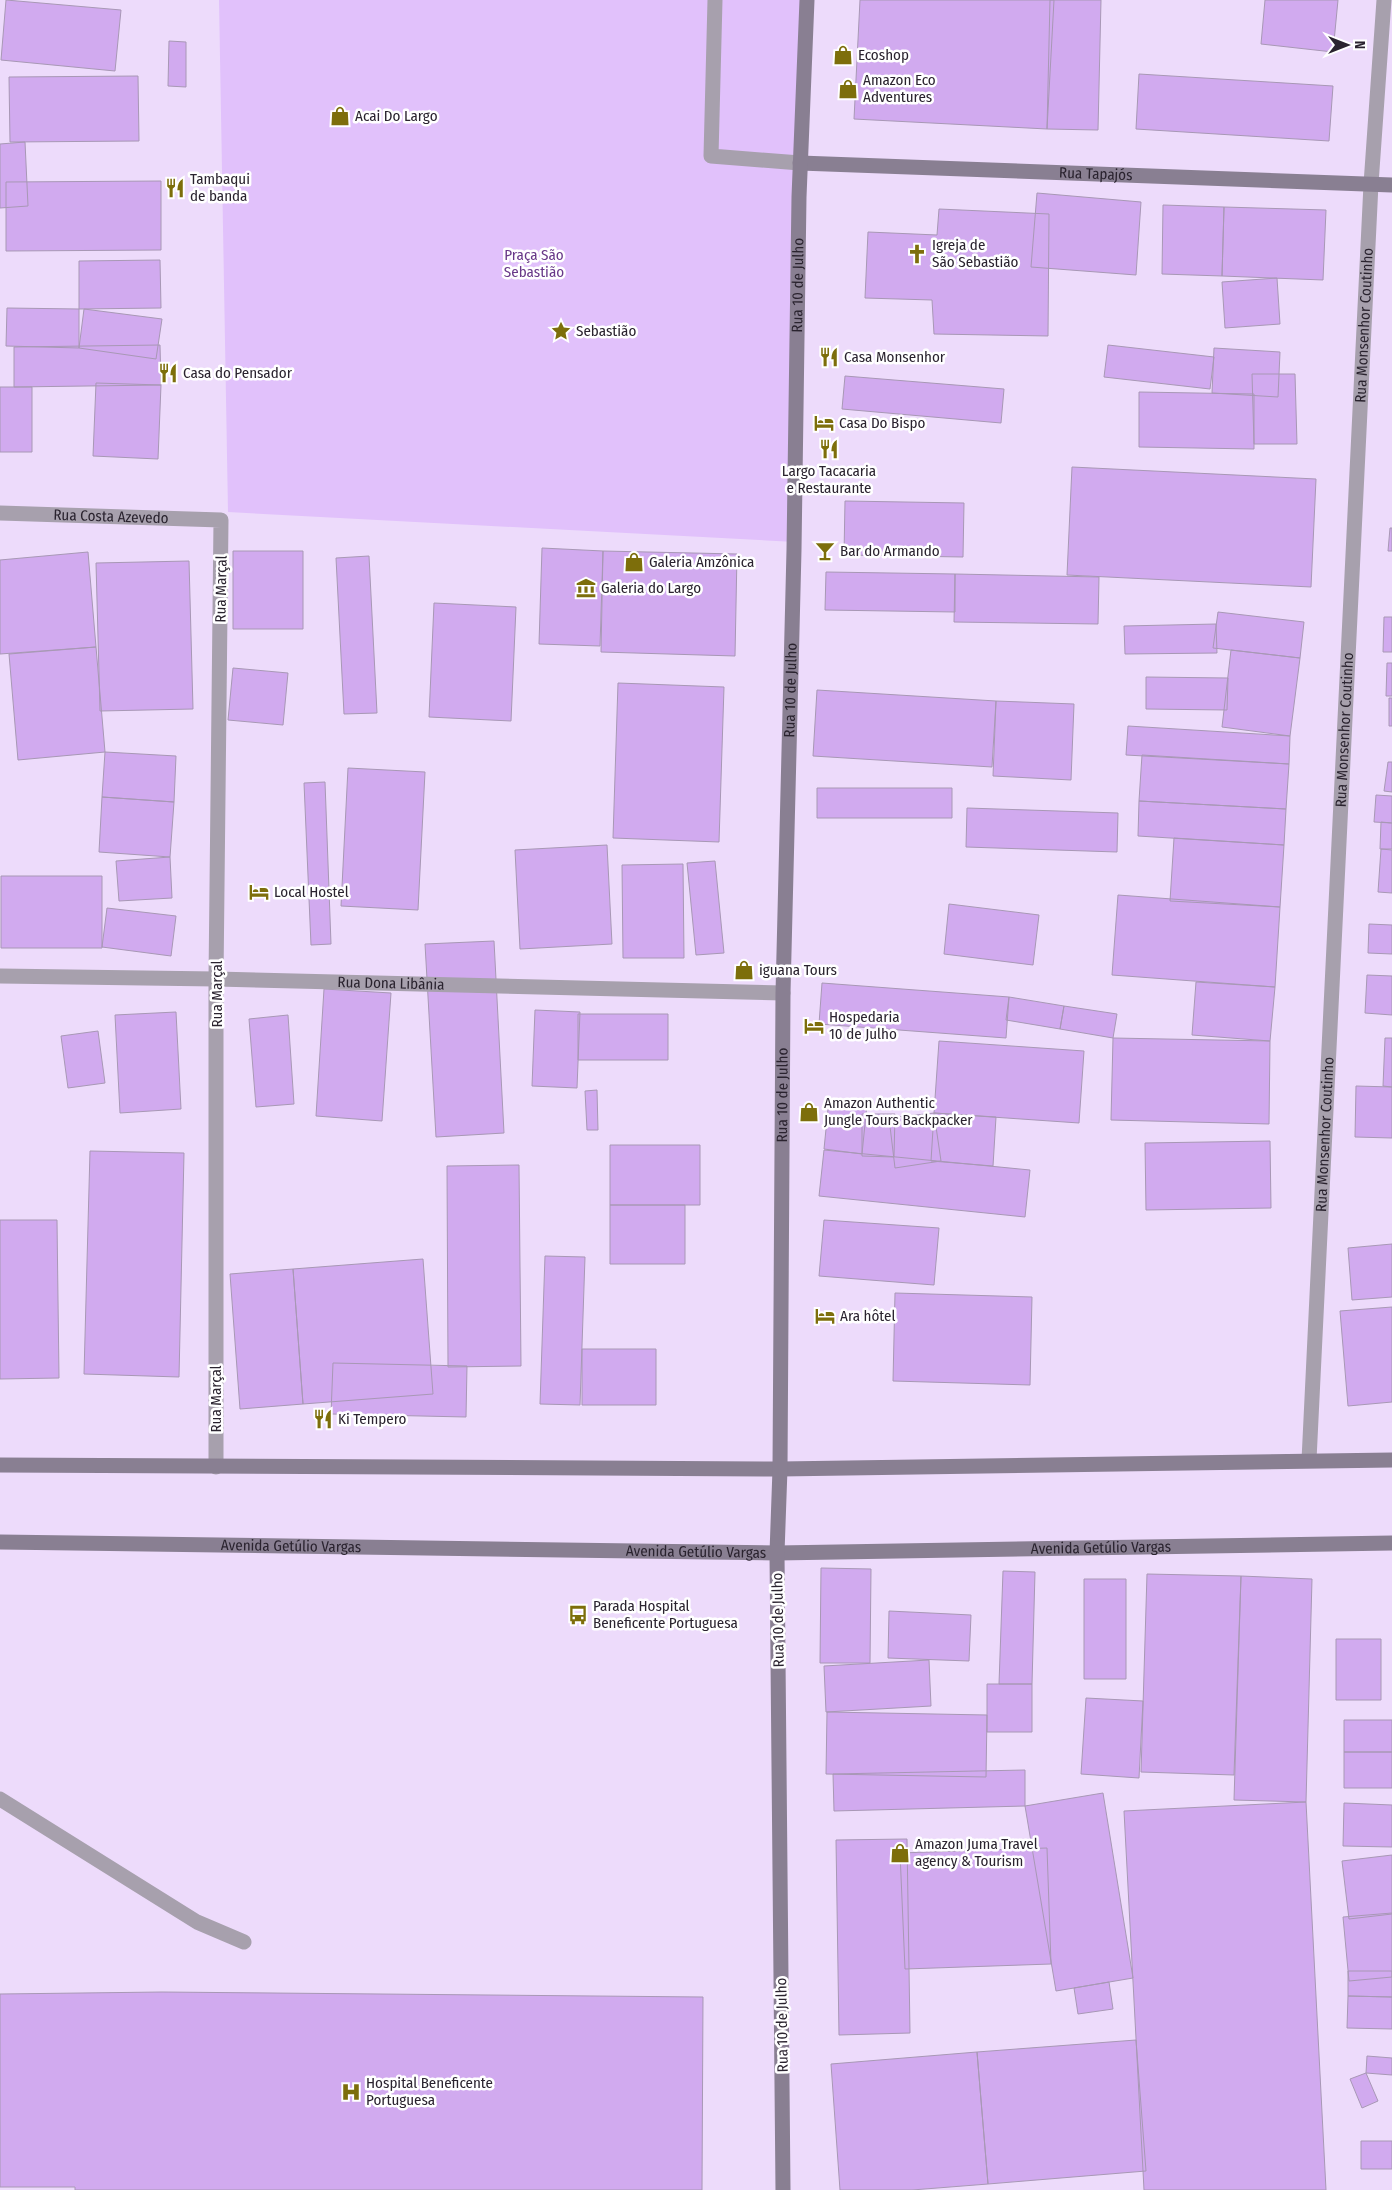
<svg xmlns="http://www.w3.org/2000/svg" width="1392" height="2190" viewBox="0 0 1392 2190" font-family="'Fira Sans Condensed',sans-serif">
<rect width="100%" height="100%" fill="#eddbfb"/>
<path fill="#e1c1fb" d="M219 0H803L795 542 228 512Z"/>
<path fill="#d1aaef" stroke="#a898b5" d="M6 0 121 10 115 71 1 60Z
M860 0H1054L1047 129 854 119Z
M1050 0H1101L1098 130 1047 129Z
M1265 0H1338L1333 52 1261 44Z
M169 41 186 42V87L168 86Z
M1139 74 1333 86 1329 141 1136 129Z
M138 76 139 141 10 142 9 77Z
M25 142 28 206 0 208V144Z
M161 181V250L6 251V182Z
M1037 193 1141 202 1136 275 1031 267Z
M1163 205 1224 207 1222 276 1162 274Z
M1224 207 1326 210 1323 280 1222 276Z
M939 209 1049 214 1048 336 934 334 932 300 865 298 868 232 937 235Z
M160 260 161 308 79 309V261Z
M1277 278 1280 324 1225 328 1222 282Z
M7 308 79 309V348L6 346Z
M84 309 162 319 156 359 79 348Z
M160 345 161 385 14 387V347Z
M1108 345 1214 357 1210 389 1104 377Z
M1214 348 1280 352 1278 397 1212 393Z
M1252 374H1295L1297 444H1254Z
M845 376 1004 389 1001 423 842 409Z
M96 383 161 385 158 459 93 456Z
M0 387H32V452H0Z
M1139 392 1254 394V449L1139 447Z
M1072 467 1316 479 1311 587 1067 575Z
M845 501 964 503 963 557 844 555Z
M1390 528H1392V551H1388Z
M542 548 603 551 600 646 539 644Z
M233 551H303V629H233Z
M603 551 737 554 735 656 601 652Z
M88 552 96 647 0 654V560Z
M369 556 377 713 344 714 336 558Z
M189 561 193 709 100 711 96 563Z
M826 572 955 574V612L825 610Z
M955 574 1099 577 1098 624 954 622Z
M434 603 516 607 511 721 429 717Z
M1218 612 1304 622 1300 658 1213 648Z
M1384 617H1392V652H1383Z
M1216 624 1217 653 1125 654 1124 626Z
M96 647 105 752 18 760 9 654Z
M1231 650 1300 658 1290 736 1222 727Z
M1387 663H1392V696H1386Z
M233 668 288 673 283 725 228 720Z
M1146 677 1228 678 1227 710 1146 709Z
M618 683 724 687 719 842 613 838Z
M817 690 996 701 992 767 813 756Z
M1389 698H1392V726H1389Z
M996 701 1074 704 1071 780 993 776Z
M1128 726 1290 736 1289 764 1126 755Z
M105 752 176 756 174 802 102 797Z
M1142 755 1289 764 1286 809 1139 801Z
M1388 762H1392V792L1384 791Z
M348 768 425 772 418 910 341 906Z
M325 782 331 944 311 945 304 783Z
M817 788H952V818H817Z
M1376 795 1392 796V823L1374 822Z
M102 797 174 802 170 857 99 852Z
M1139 801 1286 809 1284 845 1138 836Z
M967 808 1118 813 1117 852 966 847Z
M1381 822 1392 823V849H1380Z
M1174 838 1284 845 1280 907 1170 901Z
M607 845 612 944 520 949 515 850Z
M1381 849 1392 850V893L1378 892Z
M170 857 172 898 119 901 116 861Z
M715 861 724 953 696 955 687 863Z
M683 864 684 958H623L622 865Z
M1 876H102V948H1Z
M1118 895 1280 907 1275 987 1112 975Z
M949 904 1039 915 1033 965 944 954Z
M107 908 176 916 171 956 102 947Z
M1369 924 1392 925V954L1368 953Z
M494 941 504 1133 436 1137 425 944Z
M1367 975 1392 976V1015L1365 1013Z
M1196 982 1275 987 1270 1041 1192 1035Z
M822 983 1009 997 1006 1038 819 1024Z
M324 989 391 993 382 1121 316 1116Z
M1009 997 1064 1006 1060 1029 1006 1020Z
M1064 1006 1117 1014 1113 1038 1060 1029Z
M535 1010 580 1012 577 1088 532 1086Z
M176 1012 181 1109 120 1113 115 1015Z
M578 1014H668V1060H578Z
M288 1015 294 1104 256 1107 249 1019Z
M98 1031 105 1083 68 1088 61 1036Z
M1113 1038 1270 1041 1269 1124 1111 1120Z
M1385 1038H1392V1087L1383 1086Z
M939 1041 1084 1051 1079 1123 934 1113Z
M1356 1086 1392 1087V1138L1355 1137Z
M597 1090 598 1130H587L585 1091Z
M829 1099 867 1104 862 1154 824 1149Z
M934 1113 996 1117 993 1166 931 1161Z
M934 1113 941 1161 895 1168 889 1118Z
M862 1114H895L894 1157 862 1156Z
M1270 1141 1271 1208 1146 1210 1145 1143Z
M610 1145H700V1205H610Z
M824 1150 1030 1170 1025 1217 819 1196Z
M90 1151 184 1153 179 1377 84 1374Z
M519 1165 521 1366 448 1367 447 1166Z
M610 1205H685V1264H610Z
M0 1220H57L59 1378 0 1379Z
M824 1220 939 1228 934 1285 819 1276Z
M1392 1244V1297L1352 1300 1348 1248Z
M545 1256 585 1257 580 1405 540 1404Z
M423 1259 433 1394 303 1404 293 1269Z
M293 1269 303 1404 240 1409 230 1274Z
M895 1293 1032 1297 1030 1385 893 1381Z
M1392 1307V1402L1348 1406 1340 1311Z
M582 1349H656V1405H582Z
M333 1363 467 1366 466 1417 331 1414Z
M821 1568 871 1569 870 1663H820Z
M1003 1571 1035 1572 1032 1684H999Z
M1147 1574 1241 1576 1234 1775 1141 1772Z
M1241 1576 1312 1579 1306 1802 1234 1800Z
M1084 1579H1126V1679H1084Z
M889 1611 971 1615 969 1661 888 1658Z
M1336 1639H1381V1700H1336Z
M929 1660 931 1706 826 1712 824 1666Z
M987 1684H1032V1732H987Z
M1086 1698 1143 1701 1139 1778 1081 1774Z
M827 1712 987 1715 986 1777 826 1774Z
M1344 1720H1392V1752H1344Z
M1344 1752H1392V1788H1344Z
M1025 1770V1806L834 1811 833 1774Z
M1103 1793 1133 1978 1056 1991 1025 1806Z
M1306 1802 1326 2190H1144L1124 1811Z
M1344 1803 1392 1805V1847L1343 1846Z
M907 1839 910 2033 839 2035 836 1840Z
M1047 1848 1051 1964 905 1969 900 1853Z
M1392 1855V1914L1349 1919 1342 1861Z
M1392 1913V1977L1349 1981 1343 1917Z
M1348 1971H1392V1997L1348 1996Z
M1109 1982 1113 2009 1078 2014 1074 1988Z
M162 1992 703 1997 702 2190H75V2187H0V1994Z
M1348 1996 1392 1997V2029L1347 2028Z
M1136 2040 1146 2171 988 2184 977 2052Z
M977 2052 988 2184 912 2190H840L831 2064Z
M1367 2056 1392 2058V2075L1366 2073Z
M1366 2073 1378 2101 1362 2108 1350 2079Z
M1361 2141H1392V2169H1361Z"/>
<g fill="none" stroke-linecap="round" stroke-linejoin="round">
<path stroke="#a7a0ad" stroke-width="15" d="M715 0 711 156 800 163
M0 1799 197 1922 244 1942"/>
<g stroke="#a7a0ad" stroke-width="15">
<path id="s1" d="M0 513 221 520 216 979V1467"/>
<path id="s2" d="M0 976 216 979 783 993"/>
<path id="s3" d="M1309 1460 1371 184 1384 0"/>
</g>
<g stroke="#897f92" stroke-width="15">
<path id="s4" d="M800 163 1392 185"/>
<path d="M0 1465 780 1469 1392 1460"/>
<path id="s5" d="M0 1542 777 1553 1392 1543"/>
<path id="s6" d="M783 2190 777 1553 780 1469 783 993 794 550 799 197 807 0"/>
</g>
</g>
<defs>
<symbol id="shop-bare" viewBox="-9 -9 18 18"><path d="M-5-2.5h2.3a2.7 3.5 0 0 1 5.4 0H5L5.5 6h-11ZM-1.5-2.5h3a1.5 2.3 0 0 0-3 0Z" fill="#7d6e0b" stroke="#fff" stroke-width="2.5" paint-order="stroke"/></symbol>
<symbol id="restaurant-bare" viewBox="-9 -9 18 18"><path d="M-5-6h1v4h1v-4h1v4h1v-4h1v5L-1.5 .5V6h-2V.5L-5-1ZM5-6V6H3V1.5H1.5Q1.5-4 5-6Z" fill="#7d6e0b" stroke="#fff" stroke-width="2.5" paint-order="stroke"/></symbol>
<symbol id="church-bare" viewBox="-9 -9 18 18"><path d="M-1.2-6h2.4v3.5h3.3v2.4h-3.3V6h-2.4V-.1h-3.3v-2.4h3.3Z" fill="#7d6e0b" stroke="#fff" stroke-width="2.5" paint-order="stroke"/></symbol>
<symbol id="sight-bare" viewBox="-9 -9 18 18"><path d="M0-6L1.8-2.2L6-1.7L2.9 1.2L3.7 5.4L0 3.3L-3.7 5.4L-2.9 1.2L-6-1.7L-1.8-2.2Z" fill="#7d6e0b" stroke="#fff" stroke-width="2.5" paint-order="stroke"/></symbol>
<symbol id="hotel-bare" viewBox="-9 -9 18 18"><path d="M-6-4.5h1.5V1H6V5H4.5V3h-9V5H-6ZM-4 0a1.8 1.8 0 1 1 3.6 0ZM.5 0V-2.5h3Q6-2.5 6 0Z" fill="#7d6e0b" stroke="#fff" stroke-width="2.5" paint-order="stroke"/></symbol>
<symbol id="bar-bare" viewBox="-9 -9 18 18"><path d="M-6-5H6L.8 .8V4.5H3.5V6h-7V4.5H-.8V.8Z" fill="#7d6e0b" stroke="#fff" stroke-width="2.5" paint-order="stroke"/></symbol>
<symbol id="museum-bare" viewBox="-9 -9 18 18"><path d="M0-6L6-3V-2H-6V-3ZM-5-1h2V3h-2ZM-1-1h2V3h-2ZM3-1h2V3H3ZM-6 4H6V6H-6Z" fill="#7d6e0b" stroke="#fff" stroke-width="2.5" paint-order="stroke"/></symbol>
<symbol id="bus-bare" viewBox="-9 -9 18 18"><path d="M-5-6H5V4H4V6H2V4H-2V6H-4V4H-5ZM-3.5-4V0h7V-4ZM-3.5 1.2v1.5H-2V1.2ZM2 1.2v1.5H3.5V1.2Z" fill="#7d6e0b" stroke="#fff" stroke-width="2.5" paint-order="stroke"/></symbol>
<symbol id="hospital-bare" viewBox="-9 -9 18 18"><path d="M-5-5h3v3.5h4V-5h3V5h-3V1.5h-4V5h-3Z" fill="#7d6e0b" stroke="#fff" stroke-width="2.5" paint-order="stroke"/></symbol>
</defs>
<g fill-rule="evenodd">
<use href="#shop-bare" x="829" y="41" width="28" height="28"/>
<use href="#shop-bare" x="834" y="75" width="28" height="28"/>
<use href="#shop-bare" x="326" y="102" width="28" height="28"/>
<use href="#restaurant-bare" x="161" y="174" width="28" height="28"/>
<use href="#church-bare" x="903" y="240" width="28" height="28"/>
<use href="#sight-bare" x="547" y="317" width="28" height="28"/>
<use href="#restaurant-bare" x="815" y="343" width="28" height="28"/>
<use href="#restaurant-bare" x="154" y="359" width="28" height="28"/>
<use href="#hotel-bare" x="810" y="409" width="28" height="28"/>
<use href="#restaurant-bare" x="815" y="435" width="28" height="28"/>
<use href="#bar-bare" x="811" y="537" width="28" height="28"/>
<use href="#shop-bare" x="620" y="548" width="28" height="28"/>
<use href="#museum-bare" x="572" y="574" width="28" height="28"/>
<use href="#hotel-bare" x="245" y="878" width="28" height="28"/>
<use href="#shop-bare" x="730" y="956" width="28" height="28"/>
<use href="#hotel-bare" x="800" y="1012" width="28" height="28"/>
<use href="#shop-bare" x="795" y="1098" width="28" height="28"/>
<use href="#hotel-bare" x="811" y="1302" width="28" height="28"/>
<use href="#restaurant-bare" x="309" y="1405" width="28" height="28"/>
<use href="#bus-bare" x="564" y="1601" width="28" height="28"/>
<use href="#shop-bare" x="886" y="1839" width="28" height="28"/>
<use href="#hospital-bare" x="337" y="2078" width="28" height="28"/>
</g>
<g text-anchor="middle" stroke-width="5" stroke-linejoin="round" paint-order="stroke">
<g font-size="15" fill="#2a232f" stroke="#fff" text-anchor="start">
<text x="858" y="60">Ecoshop</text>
<text x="863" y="85">Amazon Eco<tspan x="863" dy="17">Adventures</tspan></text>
<text x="355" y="121">Acai Do Largo</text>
<text x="190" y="184">Tambaqui<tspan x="190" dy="17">de banda</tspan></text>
<text x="932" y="250">Igreja de<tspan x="932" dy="17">São Sebastião</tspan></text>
<text x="576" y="336">Sebastião</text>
<text x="844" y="362">Casa Monsenhor</text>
<text x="183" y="378">Casa do Pensador</text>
<text x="839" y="428">Casa Do Bispo</text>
<text x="829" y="476" text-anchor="middle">Largo Tacacaria<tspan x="829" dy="17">e Restaurante</tspan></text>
<text x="840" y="556">Bar do Armando</text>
<text x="649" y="567">Galeria Amzônica</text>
<text x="601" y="593">Galeria do Largo</text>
<text x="274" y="897">Local Hostel</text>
<text x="759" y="975">iguana Tours</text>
<text x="829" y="1022">Hospedaria<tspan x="829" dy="17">10 de Julho</tspan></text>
<text x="824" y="1108">Amazon Authentic<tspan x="824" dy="17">Jungle Tours Backpacker</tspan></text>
<text x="840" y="1321">Ara hôtel</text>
<text x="338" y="1424">Ki Tempero</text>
<text x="593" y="1611">Parada Hospital<tspan x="593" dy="17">Beneficente Portuguesa</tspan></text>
<text x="915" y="1849">Amazon Juma Travel<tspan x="915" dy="17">agency &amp; Tourism</tspan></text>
<text x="366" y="2088">Hospital Beneficente<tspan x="366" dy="17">Portuguesa</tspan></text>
</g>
<g font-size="15" fill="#2a232f" stroke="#fff">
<text dy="5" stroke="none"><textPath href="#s4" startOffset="296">Rua Tapajós</textPath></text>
<text dy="5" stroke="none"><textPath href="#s6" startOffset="1905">Rua 10 de Julho</textPath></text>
<text dy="5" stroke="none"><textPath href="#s3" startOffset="1136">Rua Monsenhor Coutinho</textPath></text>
<text dy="5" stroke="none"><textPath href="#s1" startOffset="111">Rua Costa Azevedo</textPath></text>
<text transform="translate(221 589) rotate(-89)" y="5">Rua Marçal</text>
<text dy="5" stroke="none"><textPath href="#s6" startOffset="1500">Rua 10 de Julho</textPath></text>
<text dy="5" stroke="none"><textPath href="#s3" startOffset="731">Rua Monsenhor Coutinho</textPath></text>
<text dy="5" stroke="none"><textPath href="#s2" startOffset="391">Rua Dona Libânia</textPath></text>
<text transform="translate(217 994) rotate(-90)" y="5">Rua Marçal</text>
<text dy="5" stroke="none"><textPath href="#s6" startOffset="1095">Rua 10 de Julho</textPath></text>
<text dy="5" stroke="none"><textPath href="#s3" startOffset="326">Rua Monsenhor Coutinho</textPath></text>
<text transform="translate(216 1399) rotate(-90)" y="5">Rua Marçal</text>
<text dy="5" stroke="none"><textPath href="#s5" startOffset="291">Avenida Getúlio Vargas</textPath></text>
<text dy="5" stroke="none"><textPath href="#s5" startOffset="1101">Avenida Getúlio Vargas</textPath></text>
<text dy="5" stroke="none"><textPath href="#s5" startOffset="696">Avenida Getúlio Vargas</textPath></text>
<text transform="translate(778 1620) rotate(-91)" y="5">Rua 10 de Julho</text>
<text transform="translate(782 2025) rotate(-91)" y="5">Rua 10 de Julho</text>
</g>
<g font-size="15" fill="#683888" stroke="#fff">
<text x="534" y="260">Praça São<tspan x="534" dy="17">Sebastião</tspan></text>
</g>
</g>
<g transform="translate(1347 45) rotate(90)" stroke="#ffffff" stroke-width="4" paint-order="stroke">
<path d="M0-4L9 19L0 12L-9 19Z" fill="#2a232f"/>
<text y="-8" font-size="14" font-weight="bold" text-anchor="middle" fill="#2a232f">N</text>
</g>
</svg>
